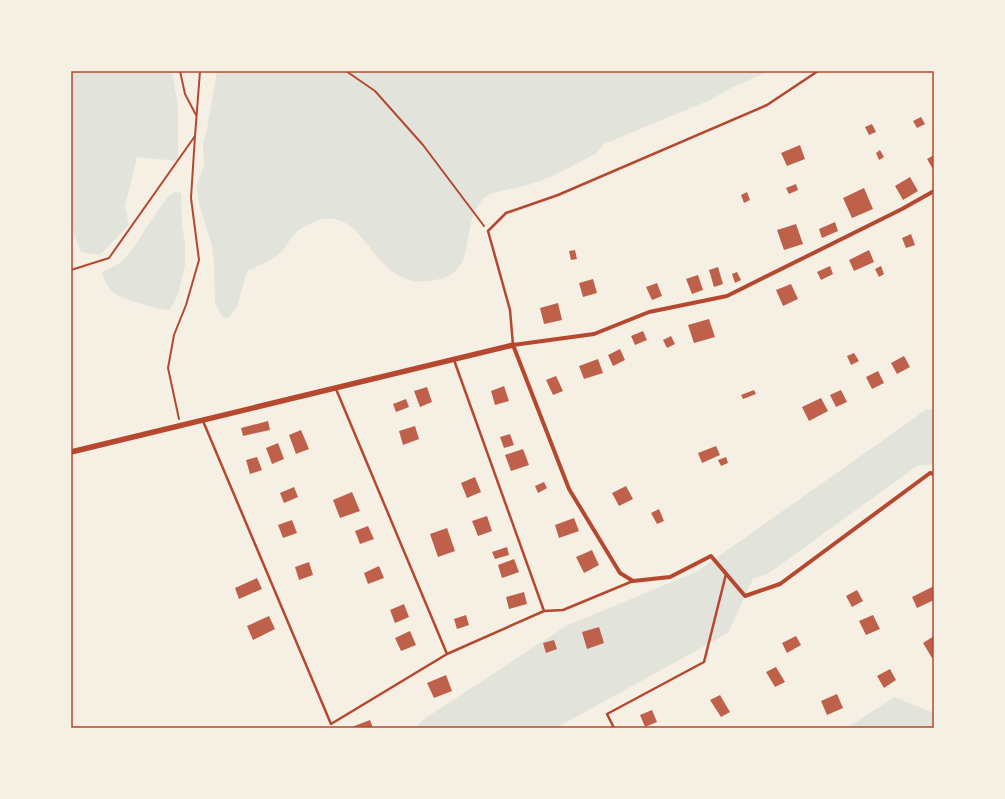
<svg xmlns="http://www.w3.org/2000/svg" width="1005" height="799" viewBox="0 0 1005 799" font-family="'Work Sans',sans-serif">
<rect width="100%" height="100%" fill="#f6efe4"/>
<path fill="#e2e4dc" d="M71 71H172L178 107V161L137 157 125 206 129 225 100 255 81 252 73 231H71Z
M217 71H769L731 88 710 100 604 144 597 153C577 163 556 176 534 183 527 186 519 187 511 189 501 191 490 192 483 199 459 224 479 269 440 279 372 297 371 211 323 219 313 221 298 229 292 237 288 242 284 250 279 254 271 261 257 266 247 271L237 307 229 317 223 318 215 303 214 263 212 246 199 203 196 186 204 166 203 144 207 129Z
M175 192 181 193 182 224 185 244V265L179 291 170 310C159 310 122 299 114 293 107 287 104 280 102 272 108 268 117 266 122 261 138 247 160 199 175 192Z
M927 409 934 410V464L917 466 769 573 753 579 728 633 556 728H414L427 717 566 626 698 571Z
M894 697 934 713V728H847Z"/>
<path fill="#bf614a" d="M921 117 925 124 917 128 913 121Z
M872 124 876 132 869 135 865 127Z
M800 145 805 159 787 166 781 153Z
M880 150 884 157 879 160 876 153Z
M934 155V171L927 159Z
M910 177 918 191 903 200 895 186Z
M796 184 798 190 789 194 786 188Z
M864 188 873 209 852 218 843 198Z
M747 192 750 200 744 203 741 195Z
M835 222 838 231 822 238 819 229Z
M796 224 803 244 784 250 777 230Z
M911 234 915 245 906 248 902 238Z
M575 250 577 259 571 260 569 251Z
M869 250 874 262 854 271 849 260Z
M830 266 833 274 821 280 817 272Z
M881 266 884 274 879 277 875 269Z
M718 267 723 284 714 287 709 270Z
M737 272 741 280 735 283 732 274Z
M698 275 703 290 692 294 686 279Z
M593 279 597 293 583 297 579 283Z
M657 283 662 296 652 300 646 287Z
M791 284 798 299 783 306 776 290Z
M558 303 562 320 544 324 540 308Z
M709 319 715 337 694 343 688 325Z
M643 331 647 340 635 345 631 336Z
M671 336 675 344 667 348 663 340Z
M620 349 625 360 613 366 608 355Z
M854 353 859 361 851 365 847 356Z
M904 356 910 367 897 374 891 363Z
M598 359 603 373 584 379 579 366Z
M878 371 884 383 872 389 866 377Z
M556 376 563 391 553 395 546 380Z
M504 386 509 401 495 405 491 391Z
M427 387 432 402 420 407 414 391Z
M754 390 756 394 743 399 741 395Z
M841 390 847 402 836 407 830 395Z
M821 398 828 411 809 421 802 407Z
M406 399 409 407 396 412 393 404Z
M268 421 270 430 243 436 241 428Z
M415 426 419 439 403 445 399 431Z
M301 430 309 449 296 454 289 435Z
M510 434 514 445 504 448 500 437Z
M278 443 284 459 272 464 266 448Z
M716 446 720 455 702 463 698 453Z
M523 449 529 465 511 471 505 455Z
M257 457 262 470 250 474 246 460Z
M726 457 728 463 721 466 718 460Z
M475 477 481 492 467 498 461 483Z
M544 482 547 488 538 493 535 486Z
M626 486 633 499 619 506 612 493Z
M294 487 298 497 284 503 280 493Z
M352 492 360 511 340 518 333 500Z
M659 509 664 521 657 524 651 513Z
M487 516 492 531 478 536 472 521Z
M574 518 579 531 559 538 555 525Z
M292 520 297 533 283 538 278 525Z
M368 526 374 539 360 544 355 531Z
M447 528 455 551 438 557 430 534Z
M507 547 509 555 495 559 492 552Z
M592 550 599 565 584 573 576 557Z
M514 559 519 572 502 578 498 565Z
M309 562 313 575 299 580 295 567Z
M379 566 384 578 368 584 364 573Z
M257 578 262 589 239 599 235 588Z
M934 586V600L917 608 912 597Z
M857 590 863 601 852 607 846 596Z
M524 592 527 604 509 609 506 597Z
M404 604 409 617 395 623 390 610Z
M466 615 469 625 457 629 454 619Z
M873 615 880 629 866 635 859 621Z
M269 616 275 629 253 640 247 626Z
M599 627 604 643 587 649 582 632Z
M410 631 416 645 401 651 395 638Z
M796 636 801 645 787 653 782 643Z
M934 636V657L932 658 923 643Z
M554 640 557 649 546 653 543 643Z
M776 667 785 682 775 687 766 672Z
M890 669 896 680 884 688 877 676Z
M446 675 452 691 434 698 427 683Z
M837 694 843 708 827 715 821 701Z
M720 695 730 712 721 717 710 700Z
M652 710 657 722 645 727 640 715Z
M370 720 373 728H349Z"/>
<g fill="none" stroke-linecap="round" stroke-linejoin="round">
<path stroke="#b5482f" stroke-width="2" d="M180 71 185 94 196 115
M346 71 375 91 423 145 484 226
M71 270 109 258 195 136 200 71
M179 419 168 368 174 335 186 305 199 260 191 198 195 136"/>
<path stroke="#b5482f" stroke-width="2.5" d="M513 345 510 310 488 231 506 213 558 195 767 105 818 71
M203 421 331 724 447 654 336 389
M544 611 563 610 633 581
M447 654 544 611 454 360
M614 728 607 714 704 662 726 574"/>
<path stroke="#b5482f" stroke-width="4" d="M934 191 902 209 727 296 649 312 594 334 513 345 569 489 620 573 633 581 670 577 711 556 745 596 780 584 930 473 934 474"/>
<path stroke="#b5482f" stroke-width="5.5" d="M71 452 513 345"/>
</g>
<rect width="1005" height="799" fill="none" stroke="#f6efe4" stroke-width="144"/>
<rect x="72" y="72" width="861" height="655" fill="none" stroke="#b5482f" stroke-width="1.5"/>
</svg>
